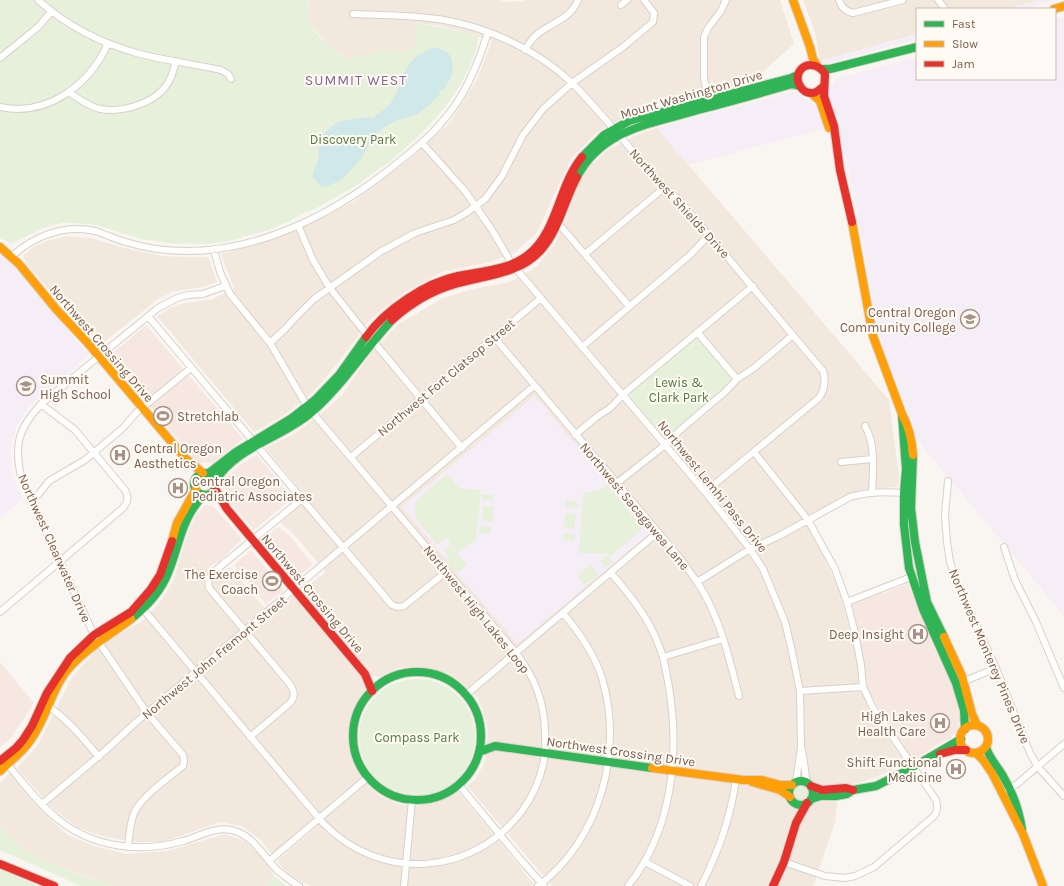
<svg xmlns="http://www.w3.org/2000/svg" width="1064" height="886" viewBox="0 0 1064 886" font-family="Karla,sans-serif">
<rect width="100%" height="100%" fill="#f9f5f0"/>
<path fill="#f2e8de" d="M310 0H500L505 2 526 1 525 0H780L794 44 751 82 642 108 596 133 571 159 536 234 515 252 491 262 442 272 402 294 371 319 336 365 321 383 309 396 283 416 254 432 157 316 168 309 180 304 213 299 234 288 221 254 278 238 353 202 415 155 452 120 477 79 492 41 461 31 435 25 416 23 415 47 408 51H377L346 60 327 44 311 25 307 13Z
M803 0H1041L1008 9H917V34L820 61 815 32Z
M657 128 889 400 899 477 898 485 896 487 860 490 804 519 814 536 840 592 860 673 862 692 869 711 905 762 896 768 874 778 858 783 837 786V802L835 822 813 886H552L467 786 475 780 485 762 487 746 488 729 483 710 477 697 467 687 450 674 430 668 408 667 398 668 380 677 373 676 302 590 326 572 291 531 280 523 307 498 265 448 294 434 322 413 342 395 368 357 397 325 443 298 473 289 510 282 536 267 555 244 566 220 573 196 587 169 608 150 637 135Z
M68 236 91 238 124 248 162 256 183 257H208L217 282 202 287 175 291 158 299 100 345 63 307 27 264 23 256 32 248 46 241Z
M184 546 215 579 230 567 270 615 294 595 368 685V691L360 698 354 711 350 726 351 747 354 759 363 777 273 855 261 840 242 826 220 822 163 842H133L102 836 79 828 54 810 17 768 38 745 72 677 95 652 116 636 141 622 158 605 173 581Z
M10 773 42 812 68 835 94 846 126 854 167 851 225 834 245 841 266 862 274 876 266 886H113L52 864 29 854 14 841 0 826V783Z
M366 783 380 796 400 805 415 806 435 802 458 791 534 884 531 886H311L289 875 277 861Z"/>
<path fill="#f6e8e1" d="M146 325 243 439 213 463 205 462 198 464 109 356Z
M257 455 292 498 254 530 224 495 227 483 226 477 244 462Z
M211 505 215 508 242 539 219 562 215 563 207 570 184 546 190 527 197 514 204 506Z
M278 527 288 534 313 565 295 579 263 540Z
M251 550 284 590 266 604 234 565Z
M908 584 930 638 952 685 958 702 960 717 958 728 951 738 937 745 915 759 910 757 871 695 868 693 860 640 854 615 851 609 852 605 855 603Z
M0 662 34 703 10 739 0 747Z"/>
<path fill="#f6eef6" d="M1041 0H1055L1026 9H1008Z
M1064 16V616L914 436 908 411 887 360 878 329 852 185 828 90 836 79 917 57V79H1055V19Z
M917 34V39L821 65 820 61Z
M793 91 819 107 825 128 688 165 657 128Z
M0 252 15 267 88 354 72 371 64 376 30 405 16 426 10 452 11 462 12 475 23 499 0 518Z
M534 396 546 408 550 414 572 440 576 443 596 469 616 491 620 493 651 532 517 644 402 507Z"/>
<path fill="#e7f0db" d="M0 0H310C299 25 329 46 346 60L377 51H408L415 47V23C437 26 457 30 478 36 478 46 474 54 471 63 453 107 419 137 384 166L381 167 360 183 315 209 305 212 290 221 271 229 240 238 220 243 202 244 168 243 141 239 97 225 73 223H61L43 228 11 244 0 238Z
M697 332 737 379 665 445 623 395Z
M447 474 459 488 481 490 476 540 458 553 446 538 437 545 416 519 415 502Z
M607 485 643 528 610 557 607 554 579 553 583 493 600 490Z
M482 494 494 495V501L482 500Z
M566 501 578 502V508L566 507Z
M483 506 494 507 493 522 482 521Z
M565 514H576L574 529 564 528Z
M479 526 491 527V534L479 533Z
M563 533 575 534V541L563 540Z
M450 545 467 565 457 573 446 559 448 556 443 550Z
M607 555 613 562 606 567 600 561Z
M590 564 599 574 585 586 577 576Z
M359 737a58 58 0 1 1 116 0a58 58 0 1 1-116 0Z
M795 792a6 6 0 1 1 12 0a6 6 0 1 1-12 0Z
M0 826 14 841 29 854 75 873 113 886H81L0 850Z
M0 869 38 886H0Z
M274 876 286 886H266Z"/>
<path fill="#d0e8ea" d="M432 48C451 47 457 63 450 79 448 83 445 87 443 90L439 91 440 94 429 105 416 115 394 121 382 129 374 137 361 159 346 175 340 181 332 184 325 187 321 186 313 178V174L318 160 319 155 318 150 320 140 324 133 339 121 369 117 370 119 376 117V115C403 100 395 82 411 62 417 55 425 52 432 48Z"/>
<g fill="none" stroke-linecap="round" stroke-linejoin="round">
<defs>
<path id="street" d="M38 0C67 26 103 44 140 54 167 61 194 64 221 70L228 74 231 79
M839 0C842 8 845 11 853 13L903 0
M938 0 945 9
M621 5 627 0
M353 14C383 15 414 15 444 20 490 28 539 51 573 84 598 109 620 137 643 163 650 171 657 179 664 186 669 192 676 197 681 202L823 371C826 381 825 389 819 398L705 492
M525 50C529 43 533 37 540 32 554 22 571 18 578 0
M0 58 38 27 51 12
M70 93C79 99 89 107 100 109 123 113 159 103 170 79 173 74 174 67 176 61
M708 99 704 77V37L708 28 721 11 726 0
M0 107C47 117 90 85 108 43
M422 143 465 191 492 230 512 264 705 492 750 549 763 569 785 622 791 647 800 691 801 748C805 759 804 771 807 782
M558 223 629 306
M298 225 313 260 329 287 367 335
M585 254 665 187
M11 257C34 236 64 224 95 231 105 234 115 239 126 242 145 248 165 251 186 251 265 251 341 210 401 160 422 144 441 126 456 104 471 82 480 58 488 32
M148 316 253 441
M697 332 737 379
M494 337 679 557C691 573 703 589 711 607 724 635 731 666 739 696
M373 341 462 448
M270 343 285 329 295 318 314 299 380 252 415 233 454 220 466 213 485 199 502 176 523 135 543 109 572 83 623 47 653 22 654 13 644 0
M582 347 690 255 709 235
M865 426C876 445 873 471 872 493
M575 435 599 415 609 409 627 391 753 286
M257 446 392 605 398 607 404 606 447 571
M754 452 808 520 835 569 847 602 854 629 861 665 863 687 873 708 936 800C938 807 938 812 933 817L874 867 855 876 845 878 825 876 784 862
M351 457 541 298
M841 462 872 459
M948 481 945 515 947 542 950 562 958 586 996 668 1030 753 1038 767 1064 796
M617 483 665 445 680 430 725 392 737 379 754 368 793 335
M31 501 38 495 49 481 85 460 123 428 136 413 191 368
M1004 547 1015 580 1036 622 1064 688
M611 573C630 595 649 618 659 646 665 659 666 673 669 687 680 755 672 831 628 886
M697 582 750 549 779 536 850 497C869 491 888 492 908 493
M847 602 911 577
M143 609 323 823C380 882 472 877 522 811 534 794 543 773 545 752 546 747 545 740 545 734 545 704 535 677 516 653L307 406 270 343 230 294 220 272 214 250
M0 612 122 509C128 502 129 498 125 490L75 430 41 404
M663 657 723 639
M960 683 996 668
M800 691 863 687
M467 694 658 532
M48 706C68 720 83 738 99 757
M250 737 290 703C296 696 294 690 289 683L209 588C207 580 210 576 216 570L302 499
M7 764C24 783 39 805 59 820 94 848 141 853 183 841 202 836 217 824 238 832 255 839 265 858 277 870 284 876 291 881 299 886
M796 782 801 748
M459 785 520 859 544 886
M1002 793 1017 784 1064 744
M42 804 105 751 134 724 534 386
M128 847C129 836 130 823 134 813 141 797 168 778 183 766L184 760 183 755 147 713 94 635 21 477C14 444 18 429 41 404L158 308 177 298 188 295 203 294 225 286
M269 861 368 777
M645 862 690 886
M404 886 412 800
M538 886C600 840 624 751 602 678 594 653 580 633 563 613
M701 886C718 853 731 816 736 779"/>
<path id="fast" d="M821 69H830L917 47
M582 157 604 135 629 121 791 78 798 75
M577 177C602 129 651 124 698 110 729 102 761 93 792 84L799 86
M902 415 906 469 904 493V525L909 568 923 609 956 683 964 710 965 729
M913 455 911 508 915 542 927 602 944 637
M194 484a11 11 0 1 1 22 0a11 11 0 1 1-22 0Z
M209 473 236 452 292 418 315 400 339 375 366 337
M216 480C238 446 282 438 312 412 343 385 364 350 392 320
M131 619C146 607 161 591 168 573 180 544 181 518 204 495
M353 736a64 64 0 1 1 128 0a64 64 0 1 1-128 0Z
M986 747C989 758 998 767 1003 776 1013 793 1019 810 1022 829
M479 752 495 746 652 768
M789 793a12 12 0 1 1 24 0a12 12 0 1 1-24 0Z
M811 799 821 796H836L847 794 853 790 876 786 908 770 961 739"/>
<path id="slow" d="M793 0 810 47 813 59 818 67
M1054 9 1064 6
M812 94 820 101 829 128
M852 222 873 336 902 414C909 427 912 440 913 455
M0 247 19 264 56 309 86 341 184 457 203 473
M172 541 177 523 196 489
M944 637 962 676 972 714 977 725
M960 739a14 14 0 1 1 28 0a14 14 0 1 1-28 0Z
M976 753 983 760 992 773 1023 834 1043 886
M652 768 743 780H762L781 785H792
M0 771C13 759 27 748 35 733 47 714 52 691 65 673 83 650 109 636 131 619
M752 782 780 790 790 797"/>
<path id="jam" d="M824 86C820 89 816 94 811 93 802 93 796 82 798 75 802 61 819 63 825 74L824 96 834 126 840 170 852 222
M392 320C410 304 429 292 452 285 482 275 518 276 541 250 559 230 564 201 577 177
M366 337C385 310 425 283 458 276 481 271 509 270 528 255 558 231 558 186 582 157
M215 489 227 509 365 674 372 691
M940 754 955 750H966
M0 761 16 748 23 740 32 726 47 693 70 658 94 635 131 612 151 589 160 575 172 541
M811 786 822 790 846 788 853 790
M0 864 54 886
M773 886 784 862 796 823 807 803"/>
</defs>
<use href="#street" stroke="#d7d1cb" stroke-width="8"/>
<use href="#fast" stroke="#d9d2cb" stroke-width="10"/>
<use href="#slow" stroke="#d9d2cb" stroke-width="10"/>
<use href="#jam" stroke="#d9d2cb" stroke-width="10"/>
<use href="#street" stroke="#fefefd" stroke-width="6"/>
<use href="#fast" stroke="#30b455" stroke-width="8"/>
<use href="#slow" stroke="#ff9f0a" stroke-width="8"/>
<use href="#jam" stroke="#e5322d" stroke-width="8"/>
</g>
<defs>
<symbol id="university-ring" viewBox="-11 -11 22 22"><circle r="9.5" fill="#fffaf3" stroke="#a69286" stroke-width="1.5"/><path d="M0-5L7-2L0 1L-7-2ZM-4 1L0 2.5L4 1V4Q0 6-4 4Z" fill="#a69286"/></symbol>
<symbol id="school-ring" viewBox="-11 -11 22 22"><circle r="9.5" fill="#fffaf3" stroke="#a69286" stroke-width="1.5"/><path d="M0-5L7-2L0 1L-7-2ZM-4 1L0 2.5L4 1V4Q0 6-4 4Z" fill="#a69286"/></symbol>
<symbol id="stadium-ring" viewBox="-11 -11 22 22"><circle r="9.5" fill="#fffaf3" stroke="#a69286" stroke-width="1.5"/><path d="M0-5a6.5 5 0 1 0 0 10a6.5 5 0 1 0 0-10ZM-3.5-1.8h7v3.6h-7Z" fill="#a69286"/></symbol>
<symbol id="hospital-ring" viewBox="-11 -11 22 22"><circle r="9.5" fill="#fffaf3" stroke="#a69286" stroke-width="1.5"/><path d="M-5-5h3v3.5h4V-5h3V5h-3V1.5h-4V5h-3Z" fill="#a69286"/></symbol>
</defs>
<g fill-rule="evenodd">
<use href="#university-ring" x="959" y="308" width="22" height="22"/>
<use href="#school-ring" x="15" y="375" width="22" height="22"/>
<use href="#stadium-ring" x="152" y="405" width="22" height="22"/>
<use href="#hospital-ring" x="109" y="444" width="22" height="22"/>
<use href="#hospital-ring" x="167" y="477" width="22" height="22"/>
<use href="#stadium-ring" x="261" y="570" width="22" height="22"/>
<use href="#hospital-ring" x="907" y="623" width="22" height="22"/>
<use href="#hospital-ring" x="929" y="712" width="22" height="22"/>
<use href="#hospital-ring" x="945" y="758" width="22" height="22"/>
</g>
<g text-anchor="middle" stroke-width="4" stroke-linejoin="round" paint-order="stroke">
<g font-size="13" fill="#7a5c4d" stroke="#fffaf3">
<text transform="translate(691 94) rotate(-16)" y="5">Mount Washington Drive</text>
<text transform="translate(680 203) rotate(48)" y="5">Northwest Shields Drive</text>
<text transform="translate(102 343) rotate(49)" y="5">Northwest Crossing Drive</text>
<text transform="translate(446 377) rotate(-40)" y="5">Northwest Fort Clatsop Street</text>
<text transform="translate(713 486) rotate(51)" y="5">Northwest Lemhi Pass Drive</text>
<text transform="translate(635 506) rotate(50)" y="5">Northwest Sacagawea Lane</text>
<text transform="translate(55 548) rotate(66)" y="5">Northwest Clearwater Drive</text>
<text transform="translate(313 593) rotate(50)" y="5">Northwest Crossing Drive</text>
<text transform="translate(477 609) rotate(51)" y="5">Northwest High Lakes Loop</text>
<text transform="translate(990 656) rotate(67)" y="5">Northwest Monterey Pines Drive</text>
<text transform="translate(214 657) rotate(-40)" y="5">Northwest John Fremont Street</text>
<text transform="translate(621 751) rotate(8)" y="5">Northwest Crossing Drive</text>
</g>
<g font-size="13" fill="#537a41" stroke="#fffaf3">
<text x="353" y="144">Discovery Park</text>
<text x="679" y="387">Lewis &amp;<tspan x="679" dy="15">Clark Park</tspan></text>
<text x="417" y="742">Compass Park</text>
</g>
<g font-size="13" fill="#7a5c4d" stroke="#fffaf3" text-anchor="end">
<text x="956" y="317">Central Oregon<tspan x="956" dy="15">Community College</tspan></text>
<text x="40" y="384" text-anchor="start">Summit<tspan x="40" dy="15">High School</tspan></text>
<text x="177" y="421" text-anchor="start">Stretchlab</text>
<text x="134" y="453" text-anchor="start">Central Oregon<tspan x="134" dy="15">Aesthetics</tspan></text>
<text x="192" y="486" text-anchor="start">Central Oregon<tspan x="192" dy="15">Pediatric Associates</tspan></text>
<text x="258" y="579">The Exercise<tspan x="258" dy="15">Coach</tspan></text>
<text x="904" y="639">Deep Insight</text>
<text x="926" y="721">High Lakes<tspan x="926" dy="15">Health Care</tspan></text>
<text x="942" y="767">Shift Functional<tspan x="942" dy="15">Medicine</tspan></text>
</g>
<g font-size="14" letter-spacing="1" fill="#846695" stroke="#fffaf3">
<text x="356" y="85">SUMMIT WEST</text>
</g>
</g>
<rect x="916" y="8" width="140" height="72" fill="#fffaf3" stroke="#cabbb1"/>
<rect x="924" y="21" width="20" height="6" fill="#30b455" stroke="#cabbb1"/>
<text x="952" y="28" font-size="12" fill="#7a5c4d">Fast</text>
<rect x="924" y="41" width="20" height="6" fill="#ff9f0a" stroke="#cabbb1"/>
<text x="952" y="48" font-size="12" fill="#7a5c4d">Slow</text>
<rect x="924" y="61" width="20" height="6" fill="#e5322d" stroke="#cabbb1"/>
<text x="952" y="68" font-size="12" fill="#7a5c4d">Jam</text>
</svg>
